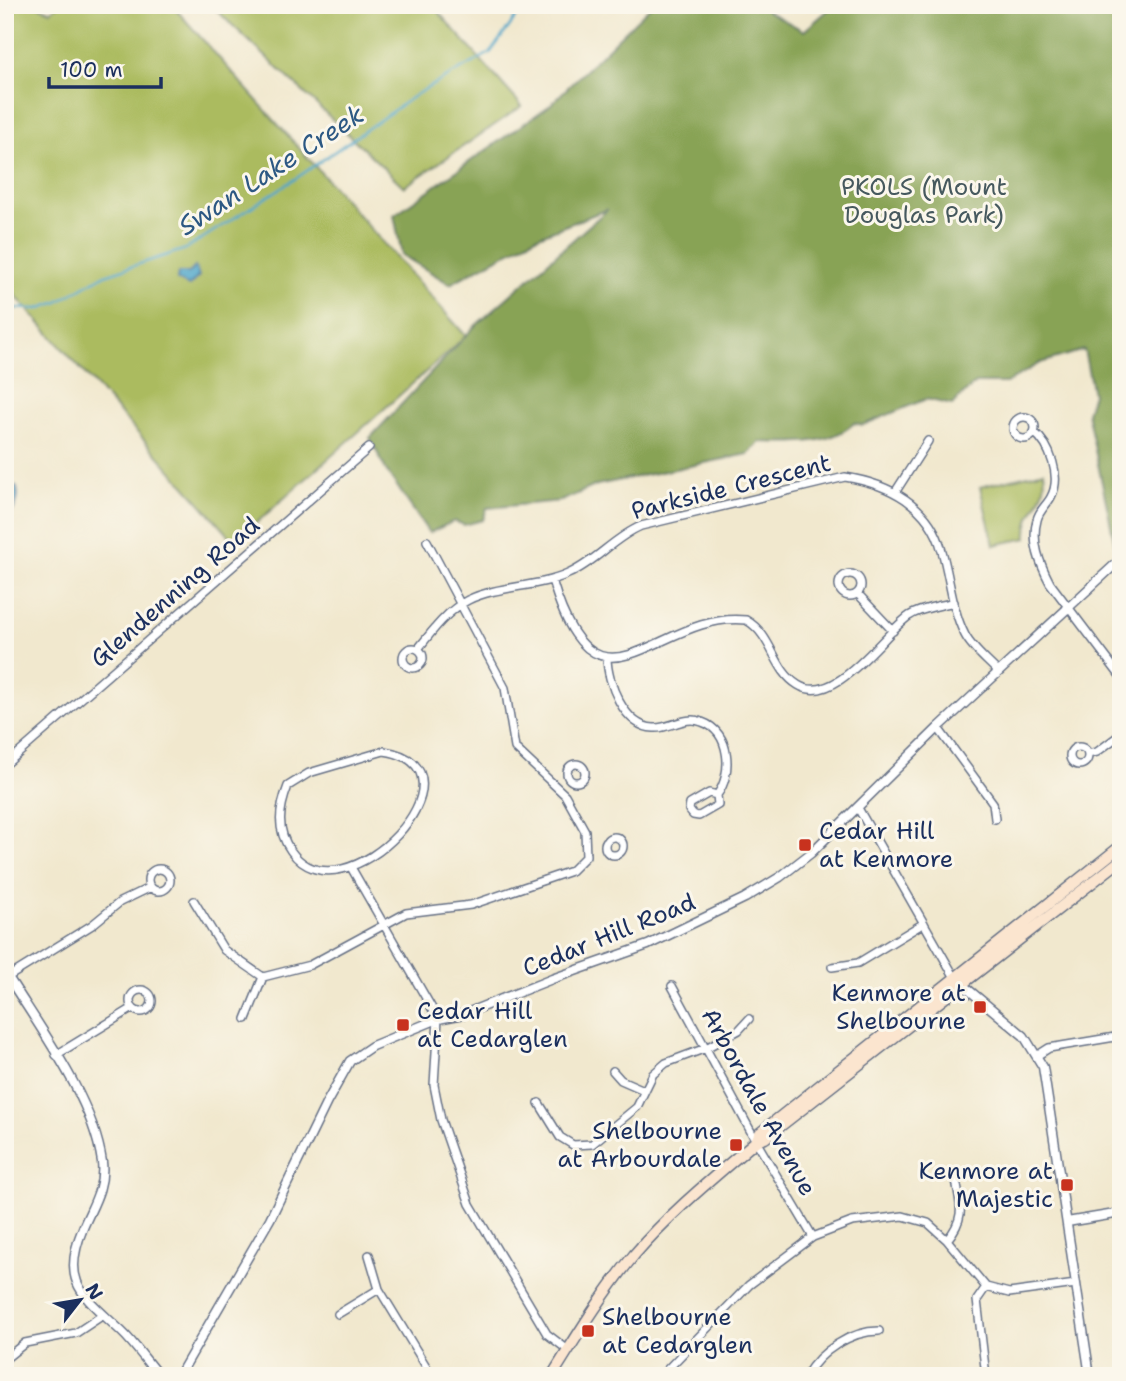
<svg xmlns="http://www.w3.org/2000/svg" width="1126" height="1381" viewBox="0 0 1126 1381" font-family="'Shantell Sans',sans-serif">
<rect width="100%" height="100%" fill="#fbf7ec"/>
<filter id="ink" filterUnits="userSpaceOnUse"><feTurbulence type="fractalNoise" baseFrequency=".0143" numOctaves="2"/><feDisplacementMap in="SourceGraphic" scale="14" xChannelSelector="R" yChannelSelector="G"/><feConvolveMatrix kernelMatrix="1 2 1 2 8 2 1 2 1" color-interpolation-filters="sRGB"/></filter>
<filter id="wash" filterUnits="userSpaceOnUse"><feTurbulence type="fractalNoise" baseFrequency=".00686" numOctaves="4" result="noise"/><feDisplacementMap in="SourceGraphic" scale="28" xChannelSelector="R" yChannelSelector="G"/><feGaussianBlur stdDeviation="1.57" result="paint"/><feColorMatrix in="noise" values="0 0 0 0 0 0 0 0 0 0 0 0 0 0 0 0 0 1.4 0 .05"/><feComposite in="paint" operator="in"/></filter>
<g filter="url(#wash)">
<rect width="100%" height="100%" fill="#f1e8ce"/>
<path fill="#abbb5e" stroke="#63755e" stroke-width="2" d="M5 5H35L51 11 58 5H172L466 336 235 542 5 284Z
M211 5H432L522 106 404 187Z
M1044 471C1049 504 1025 507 1027 538L994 545 980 487Z"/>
<path fill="#88a355" stroke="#52695a" stroke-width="2" d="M652 5H764L767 11 804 31 834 5H1121V547L1116 549 1087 412 1093 394 1084 350 1040 363 1006 383H975L952 405 926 399 863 425 854 423C830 446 790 443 760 442L748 454 597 485 561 501 487 508 483 520 464 525 454 521 429 533 386 470 370 438 474 327 608 209 536 237 450 284 402 255 394 215 549 106Z"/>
<path fill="#4ca5c9" stroke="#346a94" stroke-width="2" d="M195 267 199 276 189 286 177 280 178 273H189Z
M5 484 16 486C21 498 14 512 5 521Z"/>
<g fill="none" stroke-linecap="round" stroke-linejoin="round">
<path stroke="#4ca5c9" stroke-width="2.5" d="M5 308 38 309 58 302 102 276 186 249 298 177 417 94 490 53 525 5"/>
</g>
</g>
<g filter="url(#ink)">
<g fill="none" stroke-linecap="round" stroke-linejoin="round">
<defs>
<path id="minor" d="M1013 428a11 11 0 1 1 22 0a11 11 0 1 1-22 0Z
M1034 432C1050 445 1062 477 1051 497 1047 505 1039 510 1037 520 1031 542 1040 564 1050 583L1121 677
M896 491 928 441
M839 585a11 11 0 1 1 22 0a11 11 0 1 1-22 0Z
M552 580C597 733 657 610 746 620 773 635 773 670 798 685 835 708 882 635 909 616 921 608 940 606 954 602
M858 594 893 631
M403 658a10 10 0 1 1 20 0a10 10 0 1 1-20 0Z
M418 649C432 631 448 610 468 600 499 585 537 588 568 574 596 562 613 538 641 526L845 477C889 484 930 505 942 551 950 579 952 610 965 635 972 649 988 661 998 672
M607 657C607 682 624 727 654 728 670 729 685 715 702 722 731 732 733 774 717 795
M938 728 993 803 995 819
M1070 756a9 9 0 1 1 18 0a9 9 0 1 1-18 0Z
M384 751C492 767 343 925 291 851 276 830 279 809 288 786L309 773Z
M1088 754 1097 752 1121 734
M567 773a9 9 0 1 1 18 0a9 9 0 1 1-18 0Z
M5 765 369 448
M709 793 717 795 718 805 699 816 693 815 689 810 690 804Z
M858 808 954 976
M605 846a9 9 0 1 1 18 0a9 9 0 1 1-18 0Z
M352 869 438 1019 434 1085 441 1120 470 1204 547 1334 568 1350
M148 880a11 11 0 1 1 22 0a11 11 0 1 1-22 0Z
M194 901 224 950 263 977 310 965 406 913 471 905 571 871 586 856 585 831 565 795 515 748 505 688 427 541
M832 967 858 963 924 923
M8 977 92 925 120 902 151 887
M672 986 756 1141 813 1237
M130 1001a11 11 0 1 1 22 0a11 11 0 1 1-22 0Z
M246 1019 263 977
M56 1055 133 1008
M1038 1055 1049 1048 1121 1036
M613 1071 621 1080 644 1090
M539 1103 560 1137 573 1145 592 1144 637 1107 653 1074 666 1063 706 1048 739 1030 749 1019
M947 1240C967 1216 960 1204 955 1175
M369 1255 379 1289 432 1376
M338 1314 379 1289
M5 1359 25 1343 76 1333 103 1315
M661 1376 749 1285 813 1237 852 1222 903 1216 928 1223 947 1240 986 1287 1009 1293 1076 1284
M806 1376C820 1351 851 1331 879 1331
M986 1376 977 1300 986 1287"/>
<path id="tertiary" d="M5 972C39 1027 93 1098 102 1162 105 1188 92 1206 83 1228 60 1283 83 1295 121 1331 135 1344 146 1361 159 1376
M958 981 1024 1036 1043 1067 1090 1376
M1067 1222 1121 1213
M179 1376 270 1219 327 1102 350 1061 372 1046 438 1019 464 1014 552 979 648 945 745 898 780 877 811 853 938 728 1121 559"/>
<path id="secondary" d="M756 1141 765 1138 1121 860
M552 1376C578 1334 603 1293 634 1255 670 1213 714 1177 756 1141L760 1133 1121 846"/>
</defs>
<use href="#minor" stroke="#667085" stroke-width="10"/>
<use href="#tertiary" stroke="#667085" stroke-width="11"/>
<use href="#secondary" stroke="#667085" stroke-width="13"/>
<use href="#minor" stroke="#fff" stroke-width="7"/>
<use href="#tertiary" stroke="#fff" stroke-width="8"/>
<use href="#secondary" stroke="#fbe5cf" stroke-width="10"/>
</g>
</g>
<g fill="#c8321e" stroke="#fbf7ec" stroke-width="2.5">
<rect x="798" y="838" width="14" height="14" rx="3.5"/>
<rect x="973" y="1000" width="14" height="14" rx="3.5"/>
<rect x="396" y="1018" width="14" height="14" rx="3.5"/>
<rect x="729" y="1138" width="14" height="14" rx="3.5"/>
<rect x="1060" y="1178" width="14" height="14" rx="3.5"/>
<rect x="581" y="1324" width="14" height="14" rx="3.5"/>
</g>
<g text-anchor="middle" stroke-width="6" stroke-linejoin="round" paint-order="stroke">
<g font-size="24" fill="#46595e" stroke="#fbf7ec">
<text x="924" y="195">PKOLS (Mount<tspan x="924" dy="28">Douglas Park)</tspan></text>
</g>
<g font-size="24" fill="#1b2f5e" stroke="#fbf7ec">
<text transform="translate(731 487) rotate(-14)" y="8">Parkside Crescent</text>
<text transform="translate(175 592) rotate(-41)" y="8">Glendenning Road</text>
<text transform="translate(609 935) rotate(-22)" y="8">Cedar Hill Road</text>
<text transform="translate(759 1102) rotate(61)" y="8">Arbordale Avenue</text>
</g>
<g font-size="24" fill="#1b2f5e" stroke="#fbf7ec" text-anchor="start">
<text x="819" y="839">Cedar Hill<tspan x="819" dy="28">at Kenmore</tspan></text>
<text x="966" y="1001" text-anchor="end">Kenmore at<tspan x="966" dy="28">Shelbourne</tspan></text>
<text x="417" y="1019">Cedar Hill<tspan x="417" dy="28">at Cedarglen</tspan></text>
<text x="722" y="1139" text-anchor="end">Shelbourne<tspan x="722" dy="28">at Arbourdale</tspan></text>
<text x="1053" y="1179" text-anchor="end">Kenmore at<tspan x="1053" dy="28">Majestic</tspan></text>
<text x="602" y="1325">Shelbourne<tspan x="602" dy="28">at Cedarglen</tspan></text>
</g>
<g font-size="26" font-style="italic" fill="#2c5883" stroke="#fbf7ec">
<text transform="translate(271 170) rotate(-33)" y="9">Swan Lake Creek</text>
</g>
</g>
<rect width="1126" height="1381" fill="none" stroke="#fbf7ec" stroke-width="28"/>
<g transform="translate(80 1300) rotate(59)" stroke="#fbf7ec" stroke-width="5" paint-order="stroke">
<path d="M0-5L12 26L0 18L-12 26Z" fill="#1b2f5e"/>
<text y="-10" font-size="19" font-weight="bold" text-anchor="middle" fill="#1b2f5e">N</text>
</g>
<path d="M49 77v10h112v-10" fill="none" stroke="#1b2f5e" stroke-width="3.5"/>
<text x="60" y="77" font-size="21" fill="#1b2f5e" stroke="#fbf7ec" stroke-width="5" paint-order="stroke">100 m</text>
</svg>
